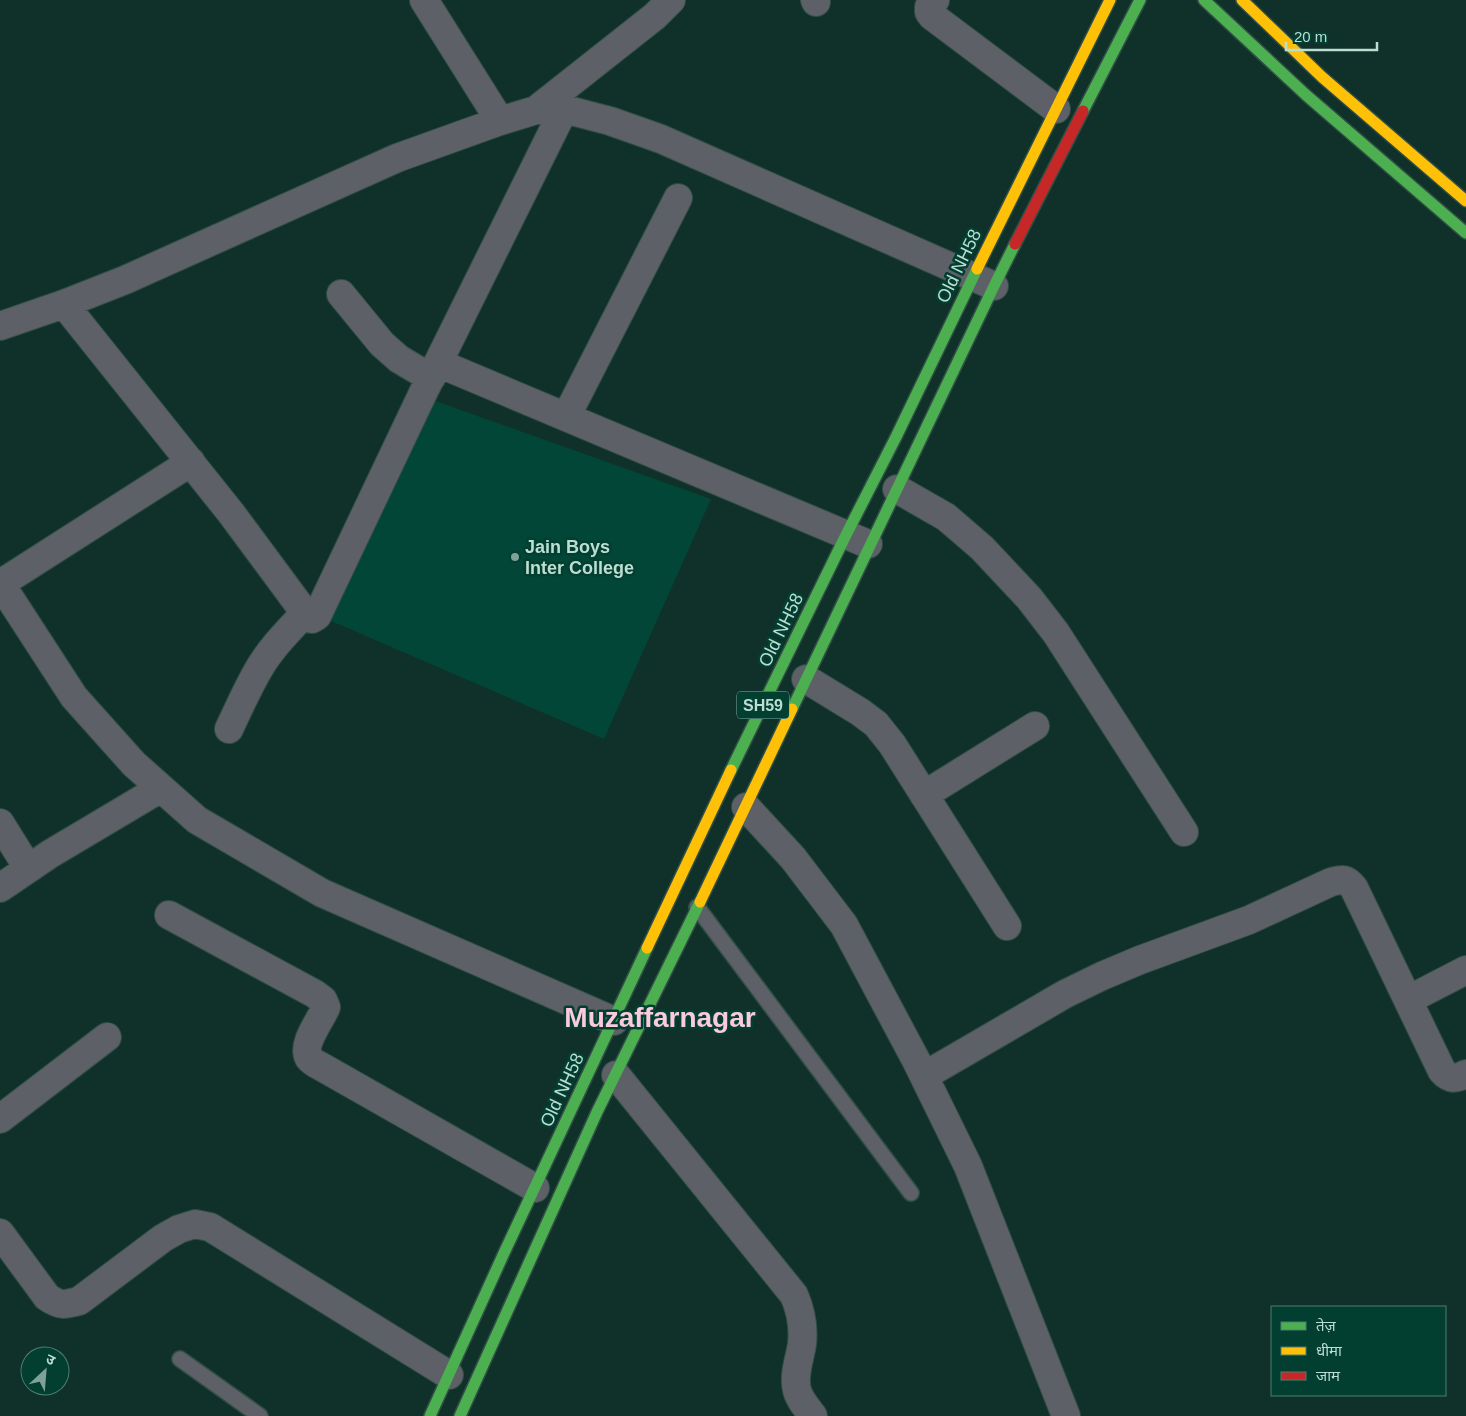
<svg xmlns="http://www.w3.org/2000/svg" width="1466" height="1416" viewBox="0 0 1466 1416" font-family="Helvetica,'Noto Sans Devanagari',sans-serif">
<rect width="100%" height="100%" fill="#103129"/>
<path fill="#024638" d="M424 397 711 499 604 739 315 614Z"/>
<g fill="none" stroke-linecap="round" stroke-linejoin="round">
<defs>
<path id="lane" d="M697 907 911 1193
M180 1359 260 1416"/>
<path id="street" d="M424 0 500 121
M815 0 816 2
M935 0 929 7V12L932 16 1056 109
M536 110 655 16 671 0
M341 294 382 344 399 359 431 378
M64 304 231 513 305 613 308 618 312 619 317 616 423 393 564 109
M0 326 64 304 125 280 397 158 500 121 536 110 564 109 610 121 661 139 994 286
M438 363 868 544
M566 417 678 198
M897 489 946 517 982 548 1029 598 1056 633 1184 832
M0 583 74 697 134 764 197 820 322 893 614 1021
M0 584 191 462
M806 679 860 712 876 724 892 744 1007 926
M229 729C239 708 248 687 260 667 272 647 289 630 305 613
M924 795 1035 726
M746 807 793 858 844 925 917 1062 968 1166 1066 1416
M0 823 28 868
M0 888 50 854 161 788
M169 915 315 994 323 1000 326 1007C321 1020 301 1044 309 1058 312 1062 318 1065 322 1067L535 1188
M1408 1000 1466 970
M616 1075 794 1295C801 1311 804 1326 802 1344 800 1358 793 1375 797 1390 799 1399 807 1408 813 1416
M924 1076 1065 994 1102 976 1140 960 1249 920 1331 882C1343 879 1346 878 1354 888L1442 1071C1450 1080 1456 1079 1466 1074
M0 1119 107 1037
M0 1233 47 1297C60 1306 64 1305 79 1301L163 1238 179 1229 195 1224 210 1227 449 1375"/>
<path id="fast" d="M1204 0 1306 95 1466 233
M1083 111 1140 0
M792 709 994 286 1015 244
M731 770 846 535 896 437 977 269
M430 1416 504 1253 647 948
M460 1416 597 1112 700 902"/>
<path id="slow" d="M1242 0 1322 77 1466 201
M977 269 1110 0
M700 902 792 709
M647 948 731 770"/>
<path id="jam" d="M1015 244 1083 111"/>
</defs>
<use href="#lane" stroke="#314e46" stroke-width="18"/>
<use href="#street" stroke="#314e46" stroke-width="30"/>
<use href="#fast" stroke="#314e46" stroke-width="14"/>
<use href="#slow" stroke="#314e46" stroke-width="14"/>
<use href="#jam" stroke="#314e46" stroke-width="14"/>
<use href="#lane" stroke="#5d6167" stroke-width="15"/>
<use href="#street" stroke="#5d6167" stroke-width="28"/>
<use href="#fast" stroke="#4caf50" stroke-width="11"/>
<use href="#slow" stroke="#ffc107" stroke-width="11"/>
<use href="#jam" stroke="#c62828" stroke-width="11"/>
</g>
<circle fill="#80a197" stroke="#023f31" stroke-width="2" cx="515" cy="557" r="5"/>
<g text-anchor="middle" stroke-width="5" stroke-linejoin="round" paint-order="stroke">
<rect fill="#023f31" stroke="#84aea2" stroke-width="1" x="737" y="691.5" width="52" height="27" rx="4"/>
<g font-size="16" font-weight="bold" fill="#bcddd2">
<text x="763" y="711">SH59</text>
</g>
<g font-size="18" fill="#bcddd2" stroke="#023f31">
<text transform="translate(959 266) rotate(-64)" y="6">Old NH58</text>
<text transform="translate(781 630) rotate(-64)" y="6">Old NH58</text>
<text transform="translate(562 1090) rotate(-65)" y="6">Old NH58</text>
</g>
<g font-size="18" font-weight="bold" fill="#bcddd2" stroke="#023f31" text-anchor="start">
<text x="525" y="553">Jain Boys<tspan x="525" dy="21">Inter College</tspan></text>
</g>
<g font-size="28" font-weight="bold" fill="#fbcadd" stroke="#023f31">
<text x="660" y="1027">Muzaffarnagar</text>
</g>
</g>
<rect x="1271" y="1306" width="175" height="90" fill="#023f31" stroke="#4c7e71"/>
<rect x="1281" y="1322" width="25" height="8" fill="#4caf50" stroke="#4c7e71"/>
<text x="1316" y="1331" font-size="15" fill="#bcddd2">तेज़</text>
<rect x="1281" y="1347" width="25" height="8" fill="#ffc107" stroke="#4c7e71"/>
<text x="1316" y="1356" font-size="15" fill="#bcddd2">धीमा</text>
<rect x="1281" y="1372" width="25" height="8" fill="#c62828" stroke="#4c7e71"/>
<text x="1316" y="1381" font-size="15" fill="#bcddd2">जाम</text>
<g transform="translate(45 1371) rotate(26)"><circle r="24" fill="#023f31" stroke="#4c7e71"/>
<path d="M0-4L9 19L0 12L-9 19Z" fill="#80a197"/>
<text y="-8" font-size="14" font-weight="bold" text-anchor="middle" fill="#bcddd2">उ</text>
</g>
<path d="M1286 42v8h91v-8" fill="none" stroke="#bcddd2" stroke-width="2.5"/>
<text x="1294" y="42" font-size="15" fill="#bcddd2" stroke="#023f31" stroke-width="4" paint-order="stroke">20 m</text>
</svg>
